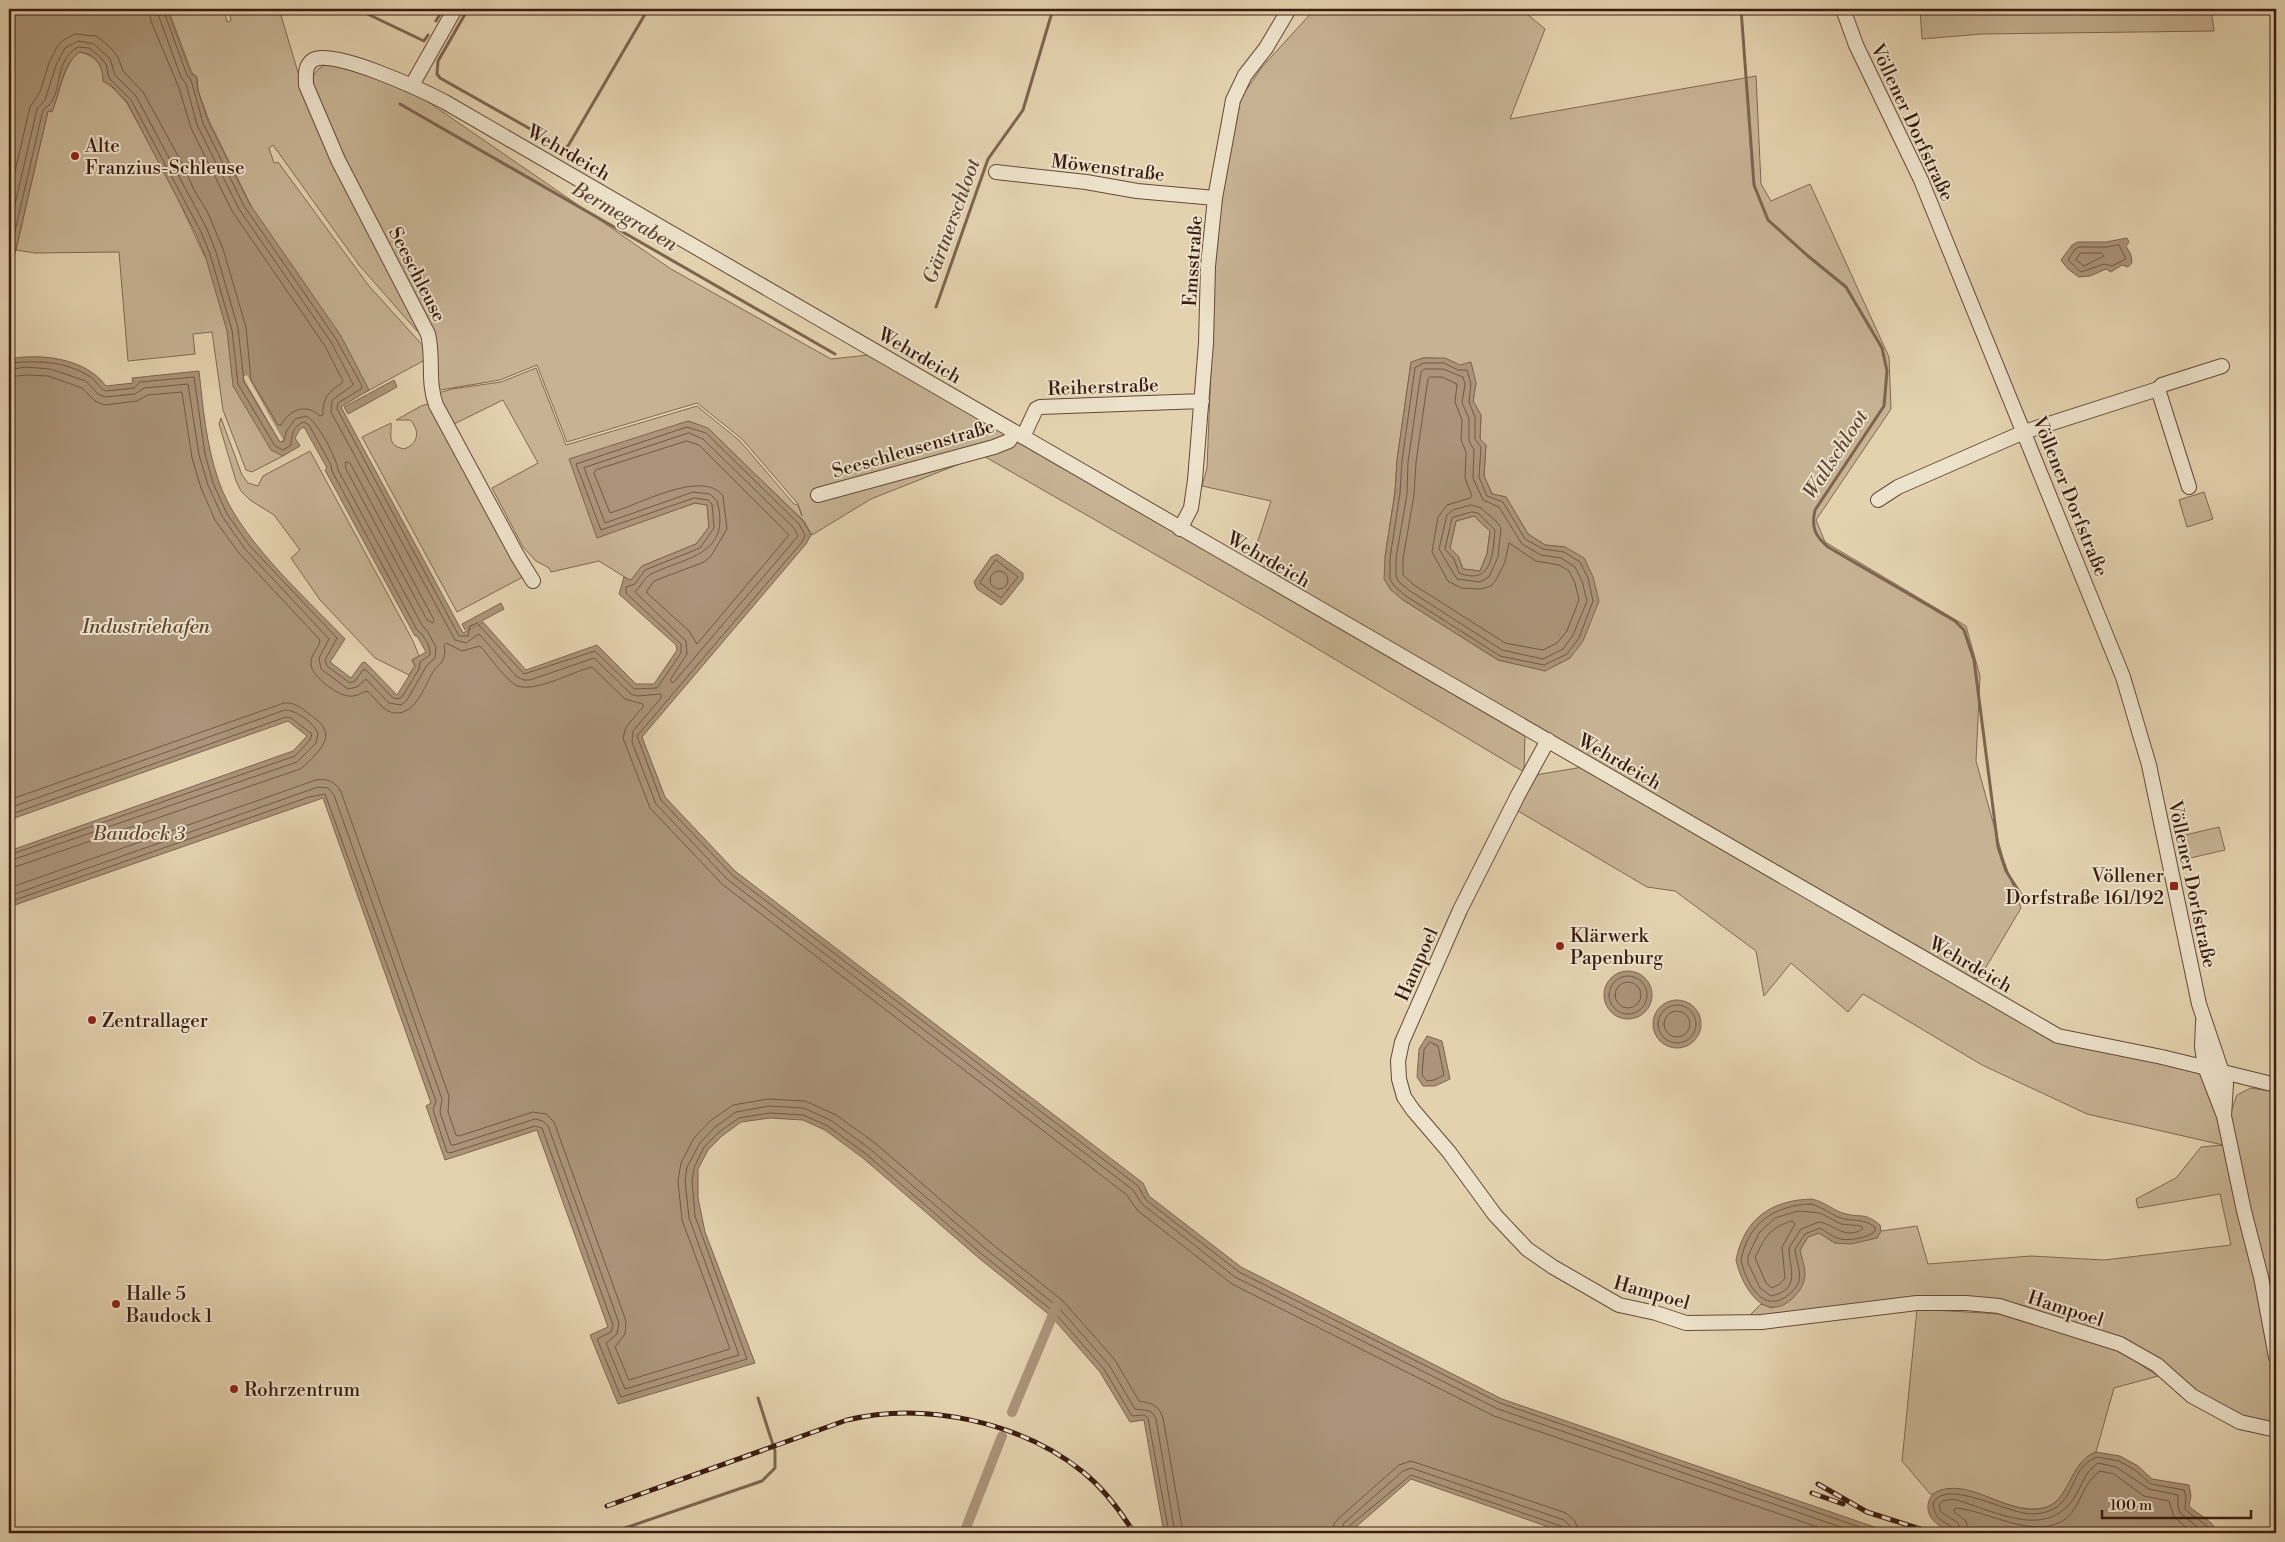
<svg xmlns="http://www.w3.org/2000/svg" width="2285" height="1542" viewBox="0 0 2285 1542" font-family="'Libre Bodoni',serif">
<rect width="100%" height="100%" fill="#e4d2af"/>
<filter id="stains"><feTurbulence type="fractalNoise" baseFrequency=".004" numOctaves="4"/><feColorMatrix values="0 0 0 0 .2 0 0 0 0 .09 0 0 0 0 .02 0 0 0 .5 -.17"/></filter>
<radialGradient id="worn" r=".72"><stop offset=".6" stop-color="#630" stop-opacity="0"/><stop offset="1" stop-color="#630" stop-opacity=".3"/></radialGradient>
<path fill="#c7b394" stroke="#816852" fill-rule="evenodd" d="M168 9H224L227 22 231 21 229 9H279L303 89 420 331H417L359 265 273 145 269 148 274 163 278 162 369 286 426 349 423 361 364 393 290 284 209 121 198 90 197 77 192 73Z
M1315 9H1521L1545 29 1510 119 1756 76 1761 184 1771 201 1810 184 1889 357 1891 409 1816 520 1825 542 1966 626 1980 676 1976 761 2003 858 2021 908 1979 979 1963 976 1365 629 1252 559 1271 501 1202 486 1207 468 1215 268 1221 198 1240 102H1238L1262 67ZM1423 358C1454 358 1456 361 1476 383L1473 401 1481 416 1480 439 1486 445 1484 476 1492 494 1506 497 1528 534 1545 545 1565 547 1570 658 1545 670 1498 660 1403 600 1385 557 1395 492 1397 460 1411 363Z
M1920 9H2211L2214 31 1982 34 1922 39Z
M79 52C95 55 103 65 104 81L112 87 127 103 172 186 204 255 219 275 245 391 283 456 252 472 246 470 223 410 212 332 193 334 195 354 128 361 119 252 35 253 16 250 48 111H52C60 93 63 65 79 52Z
M327 64H338L408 88 671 269 831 359 869 355 1525 733 1524 772 1259 614 982 455 871 499 812 535 804 521 708 429 688 421 597 537 695 503 707 505 709 527 696 544 642 566 631 581 599 561 551 572 549 568 536 561 523 547 492 488 538 463 503 400 452 425 435 394 452 389 501 382 536 368 566 445 697 406 740 441 794 504 798 505 802 516 798 504 742 439 697 403 567 442 537 365 500 380 440 390 438 388 437 365 342 159 312 81C314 72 318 68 327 64Z
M428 404 430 405 523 577 457 612 362 437 391 423C392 435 386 445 404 449 419 444 420 430 410 420H396L421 406Z
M221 418 242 475 248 483 258 486 263 476 310 451 413 641 419 656 412 660 415 666 409 675 375 658 320 600 291 558 300 550 274 515 250 500 241 491 236 481 219 424Z
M2204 492 2213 519 2187 527 2179 500Z
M1474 516 1490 531 1487 554 1480 571 1463 569 1458 556 1450 548 1456 521Z
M1583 767 2057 1039 2203 1074 2230 1114 2237 1095 2251 1088 2276 1092V1425L2241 1418 2194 1391 2159 1361 1999 1302 1748 1317 1761 1304 1772 1308 1792 1299 1802 1259 1800 1250 1808 1237 1819 1233 1835 1243 1877 1238 1881 1231 1917 1226 1928 1264 2031 1256 2104 1260 2231 1245 2220 1194 2138 1208 2136 1199 2176 1178 2201 1147 2223 1145 2087 1114 1982 1065 1863 994 1848 1012 1791 963 1764 996 1756 951 1675 891 1647 887 1518 811 1535 775Z
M2219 827 2225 850 2186 859 2181 836Z
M1917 1309 2000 1314 2120 1351 2158 1376 2114 1388 2096 1452C2068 1463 2070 1503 2043 1508 2006 1516 1963 1473 1931 1495L1902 1461Z"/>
<path fill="#ab9479" stroke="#7e644f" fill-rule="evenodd" d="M9 9H167L191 74 196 76 198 91 208 121 249 203 341 336 369 390 341 407 463 633 483 622 526 670 597 645 636 684H654L677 650 676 645 619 594 624 577 631 580 642 566 696 544 709 527 707 505 695 503 597 538 569 459 688 421 708 428 803 521 811 535 806 544 642 737 665 797 735 871 1143 1183 1149 1196 1241 1267 1502 1399 1892 1533H1566L1411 1479 1349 1533H1164L1144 1420 1130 1422 1100 1372 1051 1316 980 1259 863 1158 825 1130 803 1120 770 1118 741 1122 722 1136 708 1150 698 1169V1198L705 1232 755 1363 618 1404 590 1335 608 1327 537 1130 445 1160 426 1106 431 1103 323 798 9 907V851L293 751 307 736 288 721 9 820V359C40 353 86 358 106 386L133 383 132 378 199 371C203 407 206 444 218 479 236 536 303 595 345 639L330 662 351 678 362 663 365 662 397 695 415 666 412 660 426 652 417 636H415L325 470 327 468 304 427 300 429 295 438 300 446 283 456 271 450 233 386 227 331 205 255 196 234 127 102 113 87 103 81C103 66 96 54 80 52 62 63 60 93 52 112L48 111 9 279Z
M2127 238 2129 242 2126 246 2131 255 2132 263 2128 267 2122 265 2111 272 2106 269 2090 276 2079 277 2068 269 2061 260 2072 245 2078 242H2106Z
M1423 358H1445L1460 365 1471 362 1476 383 1473 401 1481 415 1480 439 1486 445 1484 476 1492 494 1506 497 1528 534 1545 545 1565 547 1584 558 1593 577 1599 601 1583 641 1570 658 1545 671 1498 660 1403 600 1390 589 1384 579 1385 557 1395 492 1397 460 1411 362ZM1474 516 1490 531 1487 554 1480 571 1463 569 1458 556 1450 548 1456 521Z
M394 380 397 387 348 414 344 407Z
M997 554 1023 573V579L1004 603 1001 605 977 589 974 582 991 557Z
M501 603 504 609 465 630 462 624Z
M1604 995a24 24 0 1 1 48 0a24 24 0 1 1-48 0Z
M1653 1024a24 24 0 1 1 48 0a24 24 0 1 1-48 0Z
M1427 1036 1442 1041 1450 1079 1435 1086H1423L1417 1077 1419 1049Z
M1812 1199C1825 1202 1834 1211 1846 1214 1863 1218 1864 1212 1880 1225L1881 1231 1877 1238 1851 1244 1835 1243 1819 1233 1808 1237 1800 1250C1801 1257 1805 1265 1805 1273 1805 1282 1801 1290 1794 1297 1765 1326 1742 1287 1736 1260 1744 1219 1771 1200 1812 1199Z
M2096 1452 2120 1456 2138 1466 2152 1479 2189 1485 2191 1496 2189 1506C2198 1515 2213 1520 2218 1533H1956C1948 1530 1939 1527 1933 1520 1924 1510 1927 1494 1941 1490 1975 1480 2009 1517 2044 1508 2071 1501 2068 1463 2096 1452Z"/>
<path fill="#e4d2af" d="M247 375 283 440 280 442 243 377Z"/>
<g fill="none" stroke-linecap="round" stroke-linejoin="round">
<path stroke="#735845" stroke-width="1" d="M156 9 181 77 186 84 197 125 239 209 331 342 353 384 352 386 332 400 331 412 455 640 466 643 479 634 517 677 524 680H530L594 658 631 694 637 696 661 694V698L633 731 632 742 656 804 727 879 1133 1190 1142 1204 1235 1277 1498 1409 1858 1533
M163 9 187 75 191 80 203 123 244 206 336 339 362 386 361 389 338 403 337 409 459 636H468L470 626 477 623 524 674 595 651 634 689 657 688 681 653V644L626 593V587L635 584 645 570 700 548 714 528 712 504 708 500 694 498 601 530 576 464 687 427 706 433 799 524 805 535 802 542 637 736 661 800 732 875 1138 1186 1146 1200 1239 1272 1500 1403 1877 1533
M9 197 30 107 40 92 49 63 57 47 62 41 75 34 96 36 110 47 118 57 123 71 143 92 183 165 194 190 207 211 223 249 246 327 251 380 278 425H281C290 409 306 403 320 416L323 415C322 399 328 392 342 383L343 381 325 346 232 211 191 128 179 88 151 21 149 9
M9 230 37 109 45 100 56 65 65 48 78 41 94 44 110 59 115 75 136 96 207 229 216 252 238 328 244 382 280 442 284 441 286 432 295 419 306 416C317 420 337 459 338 470L422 625 427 631 436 647 435 658 427 665 407 700 401 705 389 703 366 679 357 687 348 689 321 669 319 658 329 639 245 549 222 516 208 485 199 455 188 384 144 388 135 394 105 397 98 394 86 381 50 369 25 367 9 370
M2119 245 2126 259 2112 266 2104 264 2081 272 2068 260 2075 249 2079 247H2106Z
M2081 253H2101L2104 256 2084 266 2076 260Z
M9 257 43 110C45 108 47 107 49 105 63 90 54 60 78 47L89 48 98 55 106 64 109 78 131 100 201 232 210 254 232 330 238 384 275 446 283 450 291 445C292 436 292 426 304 422L309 425 331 465 332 471 417 630C424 635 431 647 430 655L420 662 419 669 402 697 398 699 393 698 366 670H363L355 681 350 683 327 666 325 660 337 638 249 545 227 514 213 483 205 454 194 377 140 382 134 388 106 391C99 389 96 380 89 376 62 360 38 361 9 363
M1424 363H1444L1458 370H1467L1471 384 1469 402 1475 417V439L1481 447 1479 477 1487 496 1503 502 1525 539 1543 549 1564 552 1580 562 1588 578 1593 601 1579 638 1567 654 1544 665 1500 656 1406 596 1394 586 1390 579V558L1400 493 1402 461 1415 368Z
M1425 369H1443L1463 377 1465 384 1462 403 1469 418V441L1474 450 1473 478 1483 500 1499 507 1522 544 1541 555 1561 558 1575 567 1582 581 1587 601 1573 635 1563 649 1543 659 1502 650 1410 591 1399 582 1396 577V558L1407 494 1408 462 1421 372Z
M9 377 26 375 48 376 82 388 95 401 104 405 137 401 148 395 182 392 192 458 201 488 215 520 239 553 320 640C319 649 310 654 311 665 313 677 336 695 349 696 356 697 361 693 367 691 376 698 383 713 396 713 416 714 425 685 433 672 435 667 440 665 443 660 445 655 445 650 444 645L446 643 462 651 480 646C491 658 501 674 514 684 529 696 574 671 592 667L625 699 643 704V707L626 727 623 738 650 808 722 884 1127 1195 1137 1210 1232 1284 1494 1416 1835 1533
M1430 377H1442L1457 384 1455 402 1462 420 1461 440 1466 452 1465 478 1472 496 1470 498 1447 505 1438 517 1432 552 1448 581 1461 588 1481 589 1491 586 1496 580 1505 562 1509 543 1536 561 1559 565 1569 571 1575 583 1579 600 1567 631 1557 643 1543 650 1505 643 1414 585 1403 575V559L1414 495 1416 462 1428 379Z
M689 433 703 439 794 528 798 536 673 683 670 680 687 654 686 641 635 592C640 587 645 577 651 574 686 557 732 555 717 501L710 494 693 492 605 523 584 468Z
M687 441 699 445 789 535 697 644 689 631 646 592 654 581 704 562 711 556 727 529 723 496C703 468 636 506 610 513L594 473 596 470Z
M346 462 350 463 434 620 433 623 427 620 346 469Z
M1472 505 1481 508 1497 522 1501 528 1498 557 1489 577 1480 582 1457 579 1439 549 1447 515 1453 510Z
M1472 512 1478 513 1495 530C1493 554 1492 586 1459 573L1454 559 1445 549 1452 518Z
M996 560 1018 577 1001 598 980 583Z
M990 580a9 9 0 1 1 18 0a9 9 0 1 1-18 0Z
M9 800 284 703C295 702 301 708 309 714 328 727 332 737 315 755 310 760 306 765 300 769L9 869
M9 808 285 710C296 710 314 723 318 733L316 743 297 762 9 861
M9 815 286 717 291 718 312 734 310 740 295 756 9 855
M9 888 316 780C327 778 336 782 341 792L449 1096 448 1112 456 1135 459 1136 533 1112 546 1114 554 1122 626 1321 625 1334 615 1347 629 1380 730 1349 682 1220 678 1181 681 1163 694 1138 710 1121 733 1105 768 1099 805 1101 836 1115 875 1143 992 1244 1063 1301 1115 1360 1139 1401C1151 1403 1159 1405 1163 1418L1183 1533
M9 896 318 787 328 788 334 795 442 1099 440 1112 451 1145H454L535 1119 543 1121 548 1126 619 1323 617 1334 606 1343 625 1389 739 1355 689 1218 685 1181 687 1167 700 1143 715 1127 736 1112 769 1106 804 1108 832 1121 870 1149 987 1250 1058 1307 1109 1365 1135 1409C1144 1411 1152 1408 1156 1419L1175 1533
M9 902 309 797 325 794 436 1101 433 1110 447 1152 450 1153 535 1126 542 1128 613 1325 611 1332 597 1339 621 1397 747 1359 695 1216 692 1181 694 1168 704 1147 719 1132 739 1118 770 1113 803 1115 828 1126 866 1154 983 1255 1054 1312 1104 1369 1132 1416 1144 1415 1148 1418 1169 1533
M1609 995a19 19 0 1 1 38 0a19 19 0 1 1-38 0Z
M1615 995a13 13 0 1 1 26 0a13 13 0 1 1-26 0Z
M1658 1024a19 19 0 1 1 38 0a19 19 0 1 1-38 0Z
M1664 1024a13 13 0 1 1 26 0a13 13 0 1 1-26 0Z
M1430 1042 1438 1046 1444 1075 1434 1080 1427 1081 1422 1075 1424 1050Z
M1811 1204C1823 1207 1832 1216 1844 1219 1856 1221 1864 1219 1875 1227V1231C1869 1238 1846 1242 1837 1238 1831 1236 1826 1231 1820 1228L1805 1234 1795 1249C1796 1260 1801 1270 1799 1281 1797 1288 1790 1294 1784 1298 1760 1312 1745 1279 1741 1260 1748 1223 1775 1205 1811 1204Z
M1799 1211 1820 1213 1841 1224 1861 1226 1863 1229C1844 1240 1836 1225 1819 1222L1801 1229 1789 1248C1789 1269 1802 1289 1771 1296L1760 1288 1748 1263V1256L1759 1233 1775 1218Z
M1792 1221 1795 1224 1782 1247 1785 1278 1780 1284 1772 1288 1766 1283 1755 1258C1764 1238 1770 1227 1792 1221Z
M1333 1533 1334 1524 1339 1518 1399 1465 1411 1461 1566 1513 1575 1521 1579 1533
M1340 1533 1344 1523 1403 1471 1411 1468 1564 1520 1570 1526 1571 1533
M1346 1533 1348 1527 1411 1475 1561 1526 1565 1533
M1955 1533 1954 1528C1942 1521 1934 1518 1933 1503 1946 1477 2009 1515 2033 1514 2080 1512 2065 1468 2097 1457L2119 1461 2135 1470 2151 1484 2184 1490 2186 1496 2185 1509C2194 1518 2206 1523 2213 1533
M1962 1533 1958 1523 1941 1512 1939 1505 1943 1501 1953 1499C1991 1509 2042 1540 2072 1501 2082 1488 2083 1473 2098 1463L2116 1467 2149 1489 2178 1495V1506L2180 1513 2205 1533
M1969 1533 1966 1521 1954 1512 1955 1508C1988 1510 2035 1542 2067 1518 2081 1505 2083 1482 2100 1471L2114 1474 2144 1496 2169 1501 2174 1517 2193 1533"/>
<path stroke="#7e644f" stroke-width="3" d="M357 9 424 41 428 35
M468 9 438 61 437 74 440 78 564 148 568 146 648 9
M1741 9 1754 185 1768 220 1808 256 1846 287 1882 348 1887 371 1884 406 1815 510C1811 527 1815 536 1828 547L1955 621 1964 630 1974 660 1998 847 2006 871 2027 904
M436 21 443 9
M400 104 835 354
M936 307 988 159 1023 110 1053 9
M625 1528 762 1481 775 1468V1451L758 1398"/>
<path stroke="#ab9479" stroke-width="10" d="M1012 1412 1057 1305
M964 1533 1002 1436"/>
<defs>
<path id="minor" d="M1843 9 1856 45 1921 180 2123 677 2149 765 2199 1004 2226 1084 2224 1116
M412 85 455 9
M996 172 1086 182 1137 191 1215 198
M2158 389 2162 385 2222 366
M1023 437 1036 409 1040 407 1202 401
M818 495 994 447 1009 441 1015 432
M1878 500 1898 487 2024 432 2158 389 2189 487
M1180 529 1191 508 1195 480 1206 343 1208 266 1215 198 1233 100 1245 75 1266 48 1289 9
M533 581 517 555 436 405C427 381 434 358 428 334L338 160 306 85C306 76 304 66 313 60 333 48 424 91 445 102L2058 1036 2162 1057 2276 1085
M1548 740 1518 795 1460 910 1402 1042 1398 1061 1399 1079 1404 1097 1413 1110 1449 1152 1495 1215 1527 1249 1553 1267 1619 1305 1656 1313 1686 1323 1762 1322 1917 1303H1966L1999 1306 2120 1344 2157 1365 2192 1396 2240 1422 2276 1430
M2203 1022 2202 1047 2205 1067 2224 1116 2244 1211 2261 1277 2276 1357"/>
</defs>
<use href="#minor" stroke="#654a38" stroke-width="16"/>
<use href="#minor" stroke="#ede2cb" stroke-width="14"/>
<defs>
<path id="rail" d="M1818 1484 1867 1512 1933 1533
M1812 1493 1843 1504
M607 1506 847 1420C924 1401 1021 1422 1083 1472 1103 1488 1121 1512 1134 1533"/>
</defs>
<use href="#rail" stroke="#3b1c11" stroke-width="5"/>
<use href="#rail" stroke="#ede2cb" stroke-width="3" stroke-dasharray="9" stroke-linecap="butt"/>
</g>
<g fill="#8f2418" stroke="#ede2cb" stroke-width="2">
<circle cx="75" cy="156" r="5"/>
<rect x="2169" y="881" width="10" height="10" rx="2.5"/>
<circle cx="1560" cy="946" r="5"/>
<circle cx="92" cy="1020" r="5"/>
<circle cx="116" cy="1304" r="5"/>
<circle cx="234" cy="1389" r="5"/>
</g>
<g text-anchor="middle" stroke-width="4" stroke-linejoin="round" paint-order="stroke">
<g font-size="19" fill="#3b1c11" stroke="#ede2cb">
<text transform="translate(1913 122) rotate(65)" y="7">Völlener Dorfstraße</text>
<text transform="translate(569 152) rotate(30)" y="7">Wehrdeich</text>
<text transform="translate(1108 167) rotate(7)" y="7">Möwenstraße</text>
<text transform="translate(1192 261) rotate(-86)" y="7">Emsstraße</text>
<text transform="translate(418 274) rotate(63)" y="7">Seeschleuse</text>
<text transform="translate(920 355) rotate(30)" y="7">Wehrdeich</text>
<text transform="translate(1103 386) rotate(-2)" y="7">Reiherstraße</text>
<text transform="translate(913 448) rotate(-16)" y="7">Seeschleusenstraße</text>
<text transform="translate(2071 496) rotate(68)" y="7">Völlener Dorfstraße</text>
<text transform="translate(1269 559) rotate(30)" y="7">Wehrdeich</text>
<text transform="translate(1620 761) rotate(30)" y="7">Wehrdeich</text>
<text transform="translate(2193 884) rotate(78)" y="7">Völlener Dorfstraße</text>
<text transform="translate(1416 964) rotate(-66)" y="7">Hampoel</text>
<text transform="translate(1971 964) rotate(30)" y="7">Wehrdeich</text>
<text transform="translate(1652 1292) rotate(16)" y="7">Hampoel</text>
<text transform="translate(2066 1308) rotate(18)" y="7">Hampoel</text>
</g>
<g font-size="19" fill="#3b1c11" stroke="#ede2cb" text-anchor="start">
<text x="85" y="152">Alte<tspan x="85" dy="22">Franzius-Schleuse</tspan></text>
<text x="2164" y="882" text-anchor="end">Völlener<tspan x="2164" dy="22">Dorfstraße 161/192</tspan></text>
<text x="1570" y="942">Klärwerk<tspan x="1570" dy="22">Papenburg</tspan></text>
<text x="102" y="1027">Zentrallager</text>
<text x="126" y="1300">Halle 5<tspan x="126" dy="22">Baudock 1</tspan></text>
<text x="244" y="1396">Rohrzentrum</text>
</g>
<g font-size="20" font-style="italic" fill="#624635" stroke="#ede2cb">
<text transform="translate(625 216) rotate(30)" y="7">Bermegraben</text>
<text transform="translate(951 221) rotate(-70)" y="7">Gärtnerschloot</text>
<text transform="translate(1835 454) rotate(-57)" y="7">Wallschloot</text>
<text x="146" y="633">Industriehafen</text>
<text x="139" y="840">Baudock 3</text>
</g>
</g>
<rect width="2285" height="1542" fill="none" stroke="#e4d2af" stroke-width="30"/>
<rect x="10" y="10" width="2265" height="1522" fill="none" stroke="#3b1c11" stroke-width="2.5"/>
<rect x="15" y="15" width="2255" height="1512" fill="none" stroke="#3b1c11"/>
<path d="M2102 1510v8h149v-8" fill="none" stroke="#3b1c11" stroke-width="2.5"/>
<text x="2110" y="1510" font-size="15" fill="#3b1c11" stroke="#ede2cb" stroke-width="4" paint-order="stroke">100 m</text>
<rect width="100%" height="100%" filter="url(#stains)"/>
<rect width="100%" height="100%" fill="url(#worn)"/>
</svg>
